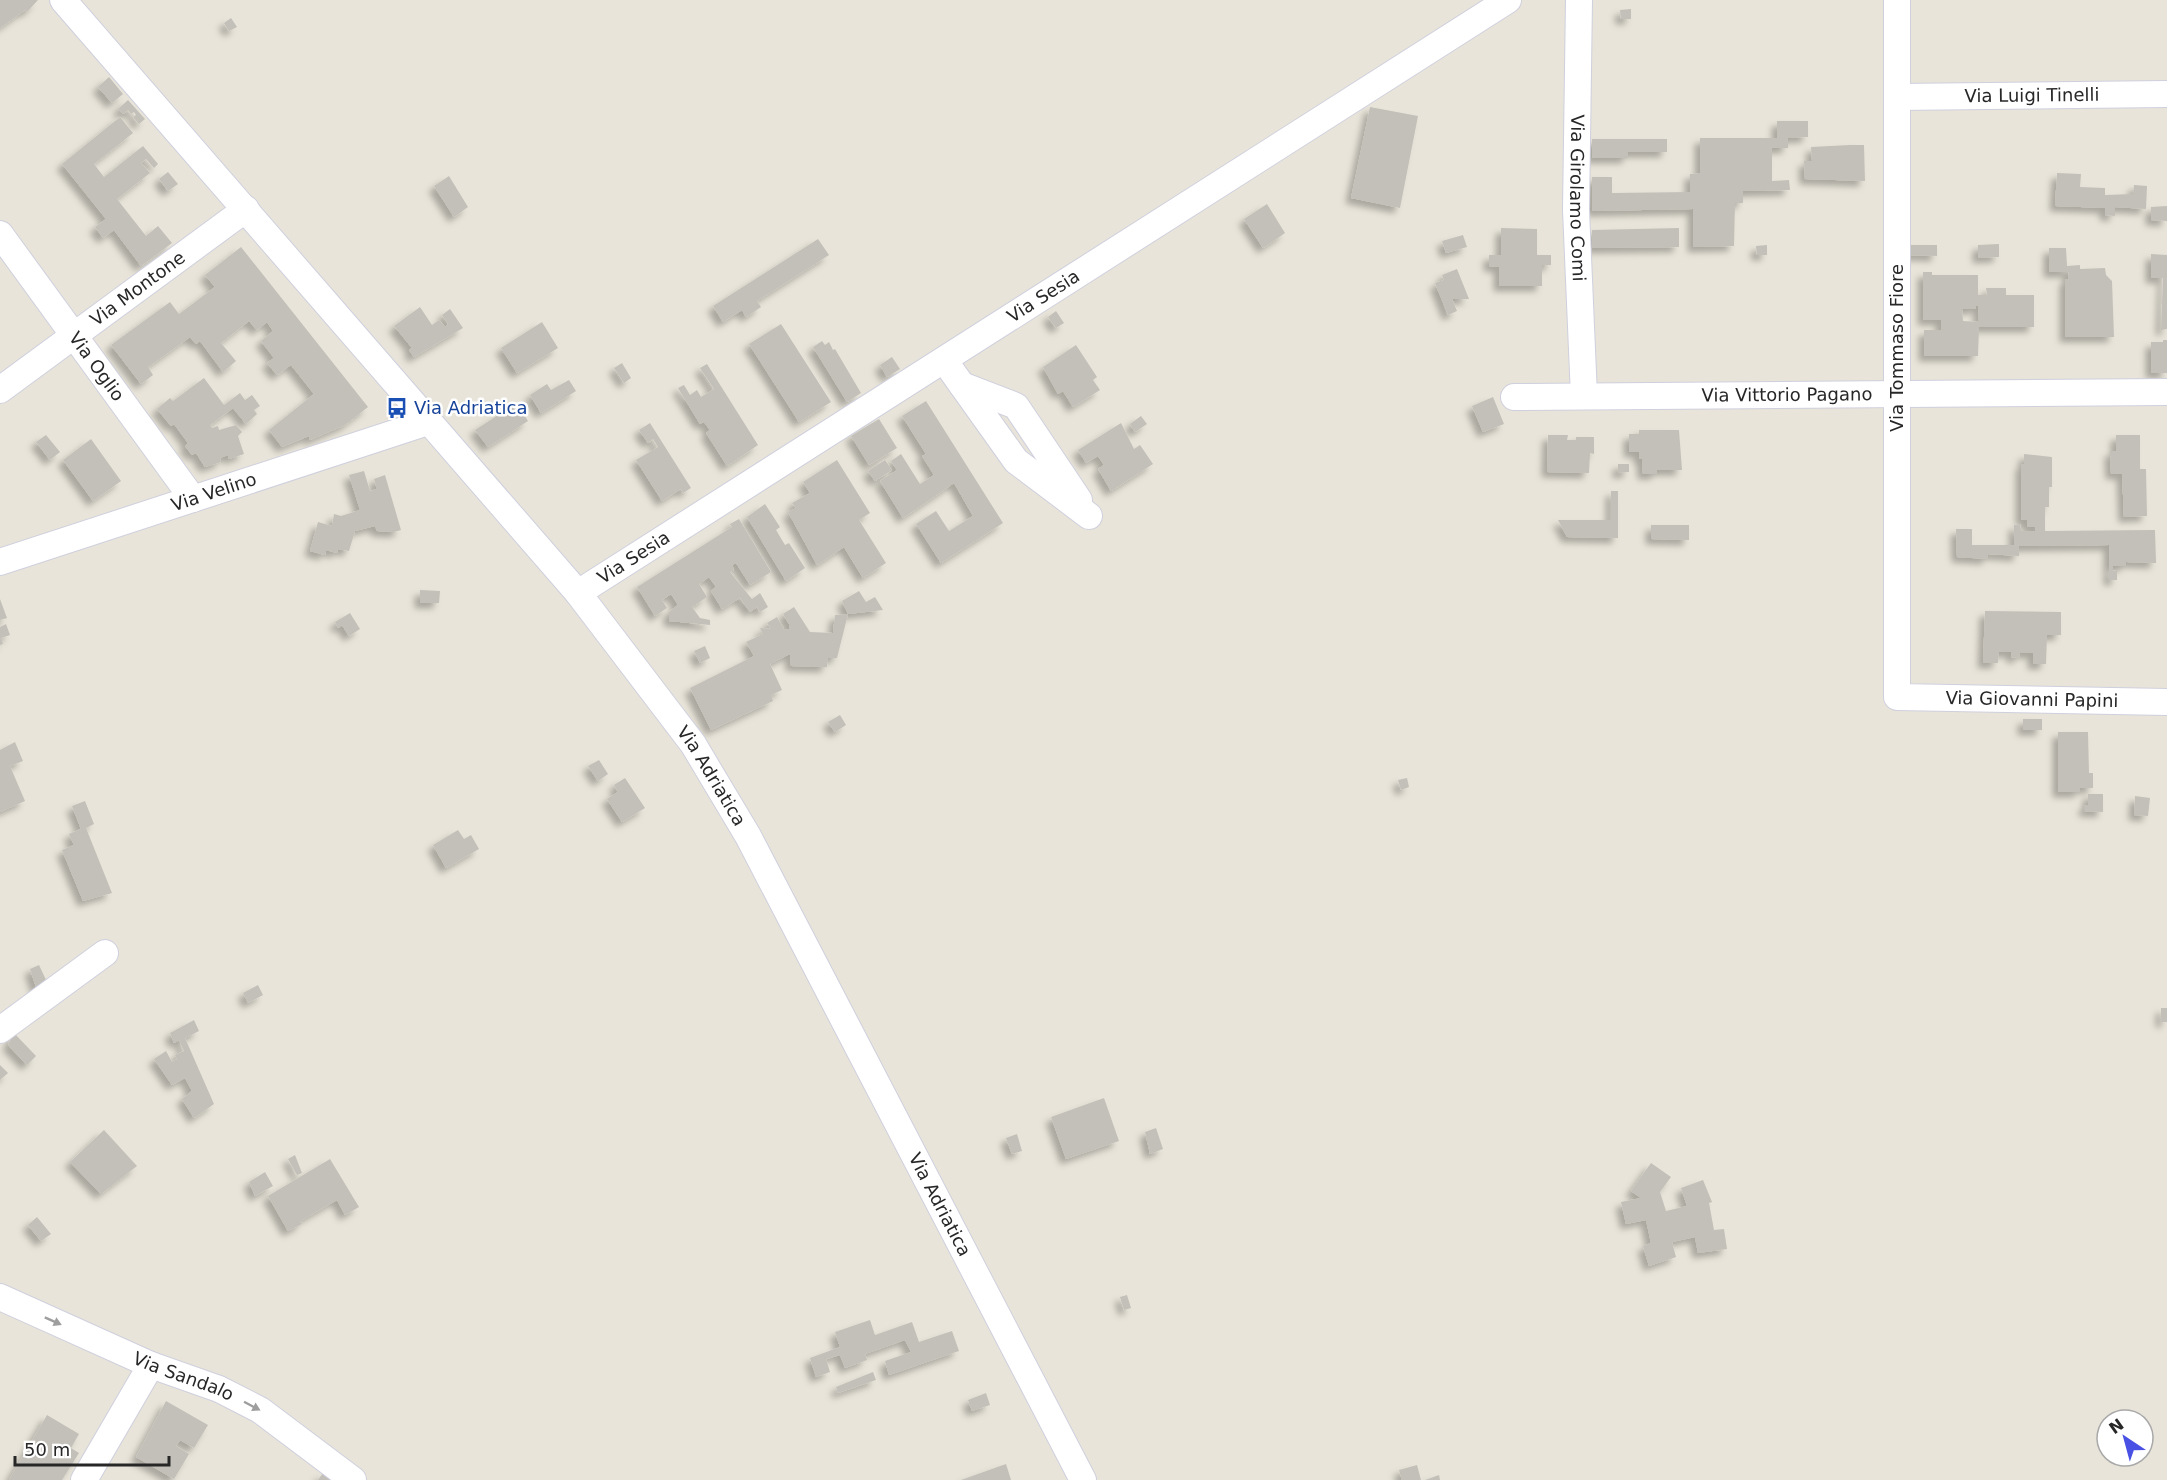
<svg xmlns="http://www.w3.org/2000/svg" width="2167" height="1480" viewBox="0 0 2167 1480" font-family="'DejaVu Sans',sans-serif">
<defs>
<filter id="shadow"><feDropShadow dx="-5.5" dy="5.5" stdDeviation="3" flood-color="#0004"/></filter>
</defs>
<rect width="100%" height="100%" fill="#e8e4d9"/>
<path fill="#c3c0b9" fill-rule="evenodd" filter="url(#shadow)" d="M0 0H38L27 12 25 10 0 28Z
M1631 9V19H1621L1620 10Z
M231 18 237 27 229 31 224 23Z
M109 77 123 94 112 103 98 87Z
M128 100 145 119 139 124 133 117 136 115 134 112 131 114 128 110 123 114 118 109Z
M1370 107 1418 116 1400 208 1351 198Z
M120 117 133 133 94 164 104 177 143 146 158 164 154 168 146 159 141 163 150 173 117 199 146 236 158 226 172 243 141 266 114 230 103 238 95 227 106 219 62 164Z
M1777 121H1808V137L1788 138V148H1772V181L1789 180 1790 190 1743 191V203H1735L1734 246 1693 247V209L1592 211V177H1612V193L1690 192V174L1700 173V138H1777Z
M1592 139H1667V152H1628V158H1592Z
M1850 145H1864L1865 181 1805 179 1804 161H1812L1811 147Z
M168 172 178 184 168 191 159 179Z
M2057 173 2081 174 2080 187 2105 188V195L2133 194 2134 185 2147 186 2146 209 2115 207V216L2105 215V208L2055 206Z
M449 176 468 207 454 217 434 186Z
M1267 204 1285 233 1263 248 1244 219Z
M2167 206V221L2151 220V207Z
M1501 228 1537 229V255H1551V265H1542V286H1499V267L1489 266V255H1501Z
M1679 228V247L1592 248V230Z
M1463 235 1467 247 1446 253 1442 241Z
M818 239 829 255 757 301 761 307 746 317 742 310 723 322 713 306Z
M1999 244V257L1978 258V245Z
M1767 245V255H1757L1756 246Z
M1907 245H1937V256L1908 255Z
M241 247 368 407 345 425 310 440 309 436 282 447 269 430 314 394 291 365 277 375 267 363 274 358 261 341 273 331 267 322 257 330 249 321 221 343 236 361 223 372 200 341 196 344 190 337 148 367 153 375 141 384 111 345 170 302 179 314 215 287 205 275Z
M2049 248H2066L2067 266 2080 265V269L2105 268 2106 275 2112 281 2114 337H2065V279H2068L2069 272H2049Z
M2151 254 2167 255V329L2161 330 2163 278H2151Z
M1457 269 1469 299H1452L1457 311 1448 315 1435 283 1444 280 1442 275Z
M1923 272H1932V275H1978V295H1987L1986 288H2006V295H2034V327H1979L1978 356H1924V330H1941V320H1923ZM1975 306H1978L1979 322 1963 321 1962 309H1976Z
M420 307 432 325 439 320 445 327 448 324 442 315 450 309 463 328 414 357 409 350 412 348 394 326Z
M1056 311 1064 323 1056 328 1048 317Z
M542 322 558 348 517 373 501 348Z
M781 324 831 402 799 422 749 344Z
M2163 340H2167V373H2151V342H2163Z
M822 341 825 345 829 342 833 350 835 349 861 393 847 402 813 347Z
M1076 345 1097 377 1093 380 1100 390 1073 407 1063 391 1058 394 1043 367Z
M892 357 900 369 887 377 880 365Z
M622 363 631 378 624 383 614 368Z
M707 364 758 445 727 466 706 433 710 430 704 422 700 424 678 388 684 385 690 395 697 390 701 397 714 389 700 368Z
M204 378 224 405 240 393 245 400 252 395 260 406 254 410 257 414 246 424 233 408 210 425 212 428 218 426 219 430 236 425 242 432 238 436 244 454 229 459 228 455 220 458 221 462 205 467 196 453 192 455 185 446 188 443 174 424 171 426 157 409 170 398 173 401Z
M569 380 576 391 541 413 530 395 547 384 551 390Z
M1493 397 1504 424 1483 432 1472 406Z
M926 401 1003 523 941 563 916 524 936 511 949 531 973 516 954 483 903 518 880 481 897 470 891 461 901 454 920 484 934 475 922 456 926 454 902 416Z
M517 403 528 421 488 447 475 430Z
M1141 416 1147 424 1135 432 1130 424Z
M879 419 897 448 869 465 851 436Z
M650 423 691 488 683 493 681 489 662 501 636 460 658 447 653 439 648 443 639 430Z
M1121 423 1134 449 1140 445 1153 464 1111 491 1098 469 1104 465 1098 456 1086 463 1078 450Z
M1639 430H1679L1682 470H1657V474H1643L1642 459H1639V452H1629V434H1639Z
M46 435 60 452 50 460 36 442Z
M1548 435H1568L1567 440H1576V437H1594V454L1590 453 1589 473 1547 472Z
M2116 435H2140V469H2146L2147 516 2124 517 2122 474H2111L2110 451H2116Z
M91 439 121 481 93 501 63 460Z
M2024 454 2052 457V487H2049V507H2045V531L2155 530 2156 563 2126 562V566H2113V571L2117 570V580H2109V545L2019 546V556L1988 554V559L1957 557 1956 529H1972V545H2014V525L2020 524 2021 531H2035V527H2027V520H2021V464H2024Z
M837 460 870 513 859 520 886 563 863 578 844 547 817 565 788 512 796 508 792 503 810 493 803 482Z
M885 460 892 470 875 481 868 471Z
M1618 464H1629V472L1618 473Z
M364 471 370 491 377 489 374 479 385 475 401 530 394 532 377 531 375 526 355 531 349 551 338 549 337 553 326 550 325 555 310 551 318 522 332 526 334 514 341 516 360 510 349 475Z
M1611 491H1618V538L1567 537 1558 520H1611Z
M765 504 780 527 776 530 785 545 789 543 805 568 786 581 747 517Z
M739 519 771 572 750 585 736 563 732 565 734 570 730 572 752 599 760 593 768 607 760 612 757 607 750 612 740 598 722 609 711 591 716 587 709 577 699 584 707 597 692 607 700 618 710 620V625L669 621V612L678 605 671 594 662 600 667 608 655 616 637 587 732 527 730 524Z
M1651 525H1689V540L1651 539Z
M420 590 440 591 439 603H420Z
M859 591 866 602 875 597 883 610 848 614 842 601Z
M0 599 7 618 0 620Z
M794 607 810 632 833 633 835 615 848 614 837 658H828L827 667 791 666 790 654 770 664 782 690 771 695 773 701 711 730 690 688 754 656 746 642 763 634 760 628 771 629 767 623 777 617 784 629 789 630V624L783 614Z
M1985 611 2061 612V635H2047L2046 664H2033V653H2019L2020 658 2011 657 2012 652H1999L1998 663H1983Z
M350 613 360 629 349 636 342 625 338 628 335 622Z
M6 624 10 635 1 638 3 644 0 645V627Z
M705 646 710 658 700 663 694 651Z
M840 715 846 725 835 732 828 722Z
M2023 719H2042V730H2023Z
M2058 732H2088L2089 773H2093V788H2080V792H2058Z
M15 742 23 761 10 766 25 801 0 812V750Z
M599 760 608 774 598 781 588 766Z
M625 778 645 808 622 822 607 799 618 792 614 785Z
M1407 778 1409 787 1401 790 1398 780Z
M2088 794H2103V812L2084 811V805H2088Z
M2135 796 2150 798 2148 816 2134 815Z
M85 801 94 824 86 828 112 893 83 901 62 850 74 845 69 834 81 829 72 806Z
M458 830 464 839 471 835 479 849 446 868 433 845Z
M39 965 47 982 37 990 30 969Z
M258 985 263 995 248 1003 243 993Z
M2161 1008H2167V1022H2161Z
M194 1020 199 1031 185 1038 214 1104 194 1118 182 1099 192 1091 185 1078 172 1085 154 1059 166 1051 172 1062 177 1059 175 1055 184 1051 179 1040 174 1043 170 1033Z
M14 1033 36 1056 27 1065 8 1045Z
M0 1065 8 1073 0 1080Z
M1104 1098 1119 1141 1066 1159 1051 1117Z
M1156 1128 1163 1149 1150 1154 1145 1132Z
M104 1130 137 1166 101 1194 70 1162Z
M1017 1134 1022 1151 1012 1154 1006 1138Z
M295 1155 302 1173 297 1175 288 1159Z
M330 1159 359 1207 345 1215 337 1200 300 1221 302 1224 288 1231 268 1196Z
M1651 1163 1671 1177 1660 1192 1666 1211 1687 1206 1681 1188 1703 1180 1712 1202 1709 1203 1714 1230 1724 1229 1727 1249 1698 1253 1695 1237 1672 1242 1676 1257 1649 1266 1643 1246 1651 1243 1646 1220 1626 1224 1621 1202 1641 1198 1631 1191Z
M265 1172 273 1186 255 1196 249 1182Z
M37 1217 51 1234 41 1241 28 1225Z
M1127 1295 1131 1308 1124 1310 1120 1297Z
M870 1320 875 1335 912 1322 919 1342 952 1331 959 1351 889 1375 885 1361 911 1352 905 1340 865 1354 867 1360 845 1368 840 1355 826 1359 830 1372 816 1377 810 1358 840 1347 835 1332Z
M873 1372 876 1380 838 1393 836 1387Z
M986 1393 990 1405 972 1411 968 1400Z
M166 1401 208 1425 194 1448 180 1440 176 1446 189 1454 174 1479 136 1457Z
M47 1415 79 1434 71 1448 79 1453 62 1480H9Z
M1006 1464 1011 1480H961Z
M1417 1465 1421 1480H1402L1399 1470Z
M323 1473 334 1480H318Z
M1439 1475 1440 1480H1425Z"/>
<g fill="none" stroke-linecap="round" stroke-linejoin="round">
<defs>
<g id="minor">
<path id="s1" d="M63 0 578 593 693 744 748 836 1083 1480"/>
<path id="s2" d="M1579 0 1576 210 1584 396"/>
<path id="s3" d="M1897 0V697L2167 702"/>
<path id="s4" d="M1897 97 2167 94"/>
<path id="s5" d="M0 234 193 499"/>
<path d="M944 360 1016 461 1089 516"/>
<path d="M962 385 1016 406 1079 500"/>
<path id="s6" d="M0 390 246 209"/>
<path id="s7" d="M1514 397 2167 392"/>
<path id="s8" d="M0 562 428 422"/>
<path id="s9" d="M578 593 1508 0"/>
<path d="M0 1030 105 953"/>
<path id="s10" d="M0 1297 151 1365 219 1389 260 1410 353 1480"/>
<path d="M84 1480 151 1365"/>
</g>
</defs>
<use href="#minor" stroke="#cfd0de" stroke-width="28"/>
<use href="#minor" stroke="#fff" stroke-width="26"/>
</g>
<defs><path id="oneway-solid" d="M-6-.8H1V-3.2L6.5 0L1 3.2V.8H-6Z" transform="scale(1.5)"/></defs>
<g fill="#9e9e9e">
<use href="#oneway-solid" transform="translate(53 1321) rotate(24)"/>
<use href="#oneway-solid" transform="translate(252 1406) rotate(28)"/>
</g>
<defs>
<symbol id="bus-bare" viewBox="-9 -9 18 18"><path d="M-5-6H5V4H4V6H2V4H-2V6H-4V4H-5ZM-3.5-4V0h7V-4ZM-3.5 1.2v1.5H-2V1.2ZM2 1.2v1.5H3.5V1.2Z" fill="#1a4fb4" stroke="#fff" stroke-width="2.5" paint-order="stroke"/></symbol>
</defs>
<g fill-rule="evenodd">
<use href="#bus-bare" x="382" y="393" width="30" height="30"/>
</g>
<g text-anchor="middle" stroke-width="5" stroke-linejoin="round" paint-order="stroke">
<g font-size="18" fill="#272727" stroke="#fff">
<text dy="6" stroke="none"><textPath href="#s4" startOffset="135">Via Luigi Tinelli</textPath></text>
<text dy="6" stroke="none"><textPath href="#s2" startOffset="198">Via Girolamo Comi</textPath></text>
<text dy="6" stroke="none"><textPath href="#s6" startOffset="171">Via Montone</textPath></text>
<text dy="6" stroke="none"><textPath href="#s9" startOffset="552">Via Sesia</textPath></text>
<text transform="translate(1897 348) rotate(-90)" y="6">Via Tommaso Fiore</text>
<text dy="6" stroke="none"><textPath href="#s5" startOffset="164">Via Oglio</textPath></text>
<text dy="6" stroke="none"><textPath href="#s7" startOffset="273">Via Vittorio Pagano</textPath></text>
<text dy="6" stroke="none"><textPath href="#s8" startOffset="225">Via Velino</textPath></text>
<text dy="6" stroke="none"><textPath href="#s9" startOffset="66">Via Sesia</textPath></text>
<text dy="6" stroke="none"><textPath href="#s3" startOffset="832">Via Giovanni Papini</textPath></text>
<text dy="6" stroke="none"><textPath href="#s1" startOffset="1012">Via Adriatica</textPath></text>
<text dy="6" stroke="none"><textPath href="#s1" startOffset="1498">Via Adriatica</textPath></text>
<text dy="6" stroke="none"><textPath href="#s10" startOffset="200">Via Sandalo</textPath></text>
</g>
<g font-size="18" fill="#164399" stroke="#fff" text-anchor="start">
<text x="414" y="414">Via Adriatica</text>
</g>
</g>
<g transform="translate(2125 1438) rotate(324)"><circle r="28" fill="#ffffff" stroke="#a9a9a9" stroke-width="1.5"/>
<path d="M0-4.5L10 22L0 15L-10 22Z" fill="#4951e5"/>
<text y="-9" font-size="16" font-weight="bold" text-anchor="middle" fill="#272727">N</text>
</g>
<path d="M15 1456v9h154v-9" fill="none" stroke="#272727" stroke-width="3"/>
<text x="24" y="1456" font-size="18" fill="#272727" stroke="#ffffff" stroke-width="4.5" paint-order="stroke">50 m</text>
</svg>
